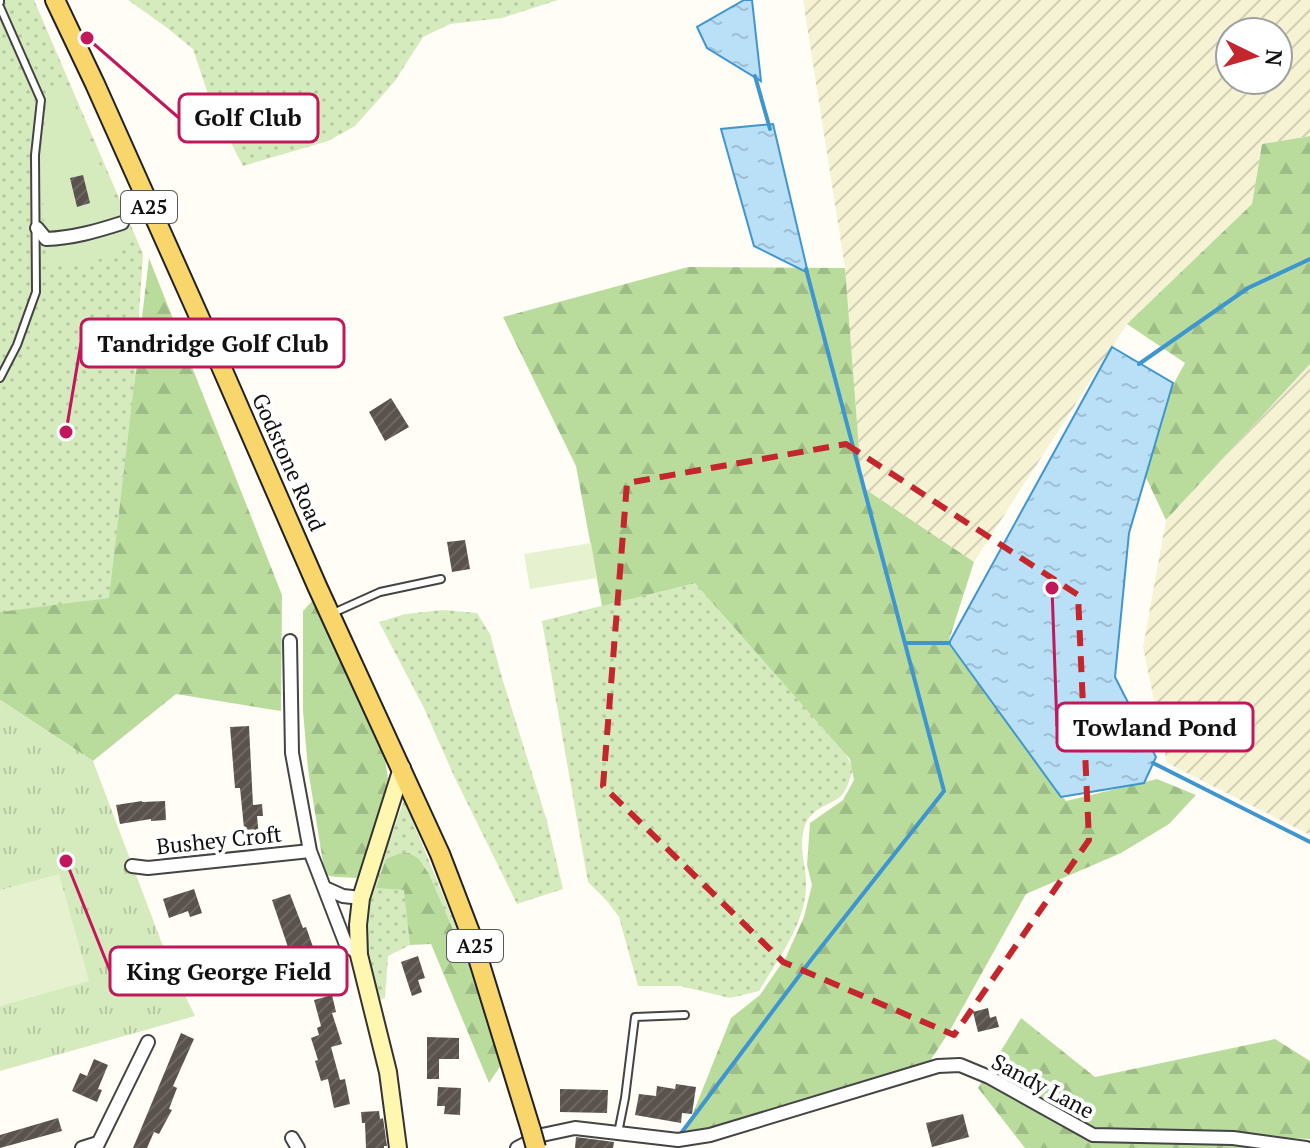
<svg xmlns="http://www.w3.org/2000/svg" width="1310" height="1148" viewBox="0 0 1310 1148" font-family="'PT Serif',serif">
<defs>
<pattern id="farmland-furrows" width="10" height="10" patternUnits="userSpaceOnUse" patternTransform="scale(2)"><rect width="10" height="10" fill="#f6f3d4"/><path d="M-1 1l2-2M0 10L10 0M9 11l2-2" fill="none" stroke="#d2cfb5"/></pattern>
<pattern id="grass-dots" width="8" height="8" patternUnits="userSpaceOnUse" patternTransform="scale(2)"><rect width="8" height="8" fill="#d5ebbd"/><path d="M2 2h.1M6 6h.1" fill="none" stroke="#b6c8a1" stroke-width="1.8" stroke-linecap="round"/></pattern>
<pattern id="forest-firs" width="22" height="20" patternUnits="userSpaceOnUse" patternTransform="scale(2)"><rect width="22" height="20" fill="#b9dc9c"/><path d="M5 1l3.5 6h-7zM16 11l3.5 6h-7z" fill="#9ebc85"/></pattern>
<pattern id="park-tufts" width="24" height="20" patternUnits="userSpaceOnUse" patternTransform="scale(2)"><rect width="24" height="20" fill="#d5ebbd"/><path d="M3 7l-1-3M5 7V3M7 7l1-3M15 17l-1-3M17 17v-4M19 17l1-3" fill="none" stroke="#b6c8a1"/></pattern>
<pattern id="water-ripples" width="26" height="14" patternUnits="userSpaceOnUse" patternTransform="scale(2)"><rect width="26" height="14" fill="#b9e0f7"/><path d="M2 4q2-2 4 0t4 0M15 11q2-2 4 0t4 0" fill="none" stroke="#9ebfd3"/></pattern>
<pattern id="building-hatch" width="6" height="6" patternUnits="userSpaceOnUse" patternTransform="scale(2)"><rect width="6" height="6" fill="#5a524d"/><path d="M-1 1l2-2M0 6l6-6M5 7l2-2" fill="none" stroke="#6d6662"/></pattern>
</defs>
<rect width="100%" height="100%" fill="#fffdf5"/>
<path fill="url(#farmland-furrows)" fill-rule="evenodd" d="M803 0H1310V136L1262 144 1252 204 1127 324 974 562 862 488 845 268ZM1230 32H1278V80H1230Z
M1310 364V835L1167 763 1143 647 1166 520Z"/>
<path fill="url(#grass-dots)" d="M0 0H34L143 254 119 611 0 627Z
M128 0H558L502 18 450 24 423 37 395 81 355 126 328 141 243 166 213 109 193 49 166 27Z
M695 582 834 729 853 769C850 778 847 791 840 797 828 806 813 808 806 823 796 847 808 867 806 890 803 927 777 961 759 991L730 998 680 986H638L619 917 607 901 588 882 542 621Z
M443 610 477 613 490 634 503 681 547 821 563 889 517 904 454 776 424 708 379 622 405 614Z
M404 800 471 963 468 965 429 874 419 859 377 887 405 890 410 945 388 956 385 998 378 1000 374 983 371 984 366 945 367 919 373 886Z"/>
<path fill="url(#forest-firs)" d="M1310 136V364L1166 520 1135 454 1185 363 1127 324 1252 204 1262 144Z
M149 258 282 595 281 711 176 694 93 761 0 700V612L109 598Z
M688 267 845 268 862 487 974 562 948 643 1066 801 1157 779 1196 795 1169 824 1121 853 1026 894 949 1032 930 1061 684 1136 731 1018 760 995 786 957 804 917 812 885 807 865 810 823 843 800 854 780 850 759 695 583 602 606 576 466 503 317Z
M312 601 384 751 388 779 359 878 336 877 325 875 308 769 303 711V611Z
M409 853 419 859 429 874 468 964 471 963 505 1059 489 1083 431 944 410 945 404 890 376 888 386 859 398 854Z
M1021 1018 1095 1077 1275 1039 1310 1061V1139L1290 1138 1289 1148H1025L978 1088Z"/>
<path fill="url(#park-tufts)" d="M0 700 93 761 169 962 195 1016 0 1071Z"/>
<path fill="#d5ebbd" d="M66 85 133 242 94 262H46L41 161 42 135 51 96Z"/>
<path fill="#e6f2cf" d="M591 543 597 578 530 589 524 554Z
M59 874 89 981 0 1006V890Z"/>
<path fill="url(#water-ripples)" stroke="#3f96cf" stroke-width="2" d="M744 0H752L761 81 707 48 697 27Z
M773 124 808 273 754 246 721 129Z
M1112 347 1173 383 1129 533 1115 677 1156 757 1144 783 1061 797 949 643Z"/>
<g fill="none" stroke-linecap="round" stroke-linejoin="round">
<path stroke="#3f96cf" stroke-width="4" d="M755 76 770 129
M1139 364 1248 288 1310 259
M905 643H949
M1153 763 1310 842
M679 1136 811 960 944 791 806 269"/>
</g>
<path fill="url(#building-hatch)" d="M83 175 90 203 77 207 70 178Z
M391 398 409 427 385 441 369 412Z
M465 540 470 569 452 572 447 542Z
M249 726 253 805 262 804 263 816H257L259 837 245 838 240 788H235L230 727Z
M142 801V802L165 801 166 820 151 821V819L120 824 116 805Z
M194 889 202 913 190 917 188 911 169 918 163 899Z
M290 894 303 928 306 927 319 964 323 963 325 974 318 976 322 988 309 992 306 982 301 984 294 958 292 959 272 900Z
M418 956 425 978 418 980 422 992 412 996 401 962Z
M332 995 336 1012 332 1013 342 1044 331 1047 340 1080 345 1079 350 1104 334 1108 328 1079 321 1081 315 1061 318 1060 311 1038 319 1035 317 1028 321 1026 314 1000Z
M988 1008 990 1018 996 1016 999 1027 978 1032 973 1012Z
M181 1033 194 1039 173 1086 177 1088 169 1109 172 1110 159 1134 154 1132 147 1148H133Z
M427 1037 459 1038V1059H439V1079H427Z
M94 1059 108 1065 98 1089 102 1090 97 1102 72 1091 80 1073 87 1076Z
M676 1084 696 1087 692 1114 682 1113 681 1123 635 1115 639 1094 656 1096 657 1086 675 1089Z
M438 1087 461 1088 460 1115 444 1114 445 1106H437Z
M560 1089 608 1090 607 1113 560 1112Z
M379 1111 380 1119 383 1118 387 1146H384V1148H366L365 1123H362L361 1112Z
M963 1114 969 1137 932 1147 926 1123Z
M58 1118 62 1131 0 1148V1135Z
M576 1137 614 1142 613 1148H575Z"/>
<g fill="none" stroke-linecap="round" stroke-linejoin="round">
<defs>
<path id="lane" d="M0 2V0
M0 7 41 100 35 155 36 292 17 345 0 378
M331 614 380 592 441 579
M618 1133 625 1098 635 1017 685 1015"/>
<path id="street" d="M37 228 46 239C73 238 97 231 122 223
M290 641 292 753 310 851 345 942 359 955
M132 866 148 868 310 851
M325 888 343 896 361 898
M292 1138 298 1148
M82 1148 98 1143
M96 1148 148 1042
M517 1148 542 1135 575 1128 678 1140 710 1135 938 1066 960 1065 989 1077 1093 1135 1233 1138 1306 1148"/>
<path id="secondary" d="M398 1148 388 1072 359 955 358 925 361 898 402 768"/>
<path id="primary" d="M55 0 95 84 210 341 317 586 440 854 471 935 531 1130"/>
</defs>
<use href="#lane" stroke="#444" stroke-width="10"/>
<use href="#street" stroke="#444" stroke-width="16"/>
<use href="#secondary" stroke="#333" stroke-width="20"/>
<use href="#primary" stroke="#222" stroke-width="22"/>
<use href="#lane" stroke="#fff" stroke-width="6"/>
<use href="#street" stroke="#fff" stroke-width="12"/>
<use href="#secondary" stroke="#fff6b0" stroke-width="16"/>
<use href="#primary" stroke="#f9d66b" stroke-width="18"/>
<defs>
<path id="primary-bridge" d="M531 1130 536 1148"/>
</defs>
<use href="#primary-bridge" stroke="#222" stroke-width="22" stroke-linecap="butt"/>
<use href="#primary-bridge" stroke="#f9d66b" stroke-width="18"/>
</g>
<path fill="none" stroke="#c4262e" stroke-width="6" stroke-dasharray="16 10" stroke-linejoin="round" d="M846 444 1078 595 1089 840 954 1035 783 962 603 786 627 483Z"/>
<g text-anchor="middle" stroke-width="8" stroke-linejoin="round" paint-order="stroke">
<g fill="#fff" stroke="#585858" stroke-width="2">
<rect x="121" y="191" width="56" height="32" rx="6"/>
<rect x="447" y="930" width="56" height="32" rx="6"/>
</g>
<g font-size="20" font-weight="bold" fill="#111">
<text x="149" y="214">A25</text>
<text x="475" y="953">A25</text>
</g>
<g font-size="22" fill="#111" stroke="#fff">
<text transform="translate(289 462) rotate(66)" y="8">Godstone Road</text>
<text transform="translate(219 840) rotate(-6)" y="8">Bushey Croft</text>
<text transform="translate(1043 1086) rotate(28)" y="8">Sandy Lane</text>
</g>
</g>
<path fill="none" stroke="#c2185b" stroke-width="3" d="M87 38L179 118M66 432L81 343M1052 588L1057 727M66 861L110 971"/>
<g fill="#c2185b" stroke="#fff" stroke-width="3">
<circle cx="87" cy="38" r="8"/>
<circle cx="66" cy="432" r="8"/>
<circle cx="1052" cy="588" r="8"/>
<circle cx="66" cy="861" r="8"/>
</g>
<g fill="#fff" stroke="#c2185b" stroke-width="3">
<rect x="179" y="94" width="139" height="48" rx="8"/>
<rect x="81" y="319" width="263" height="48" rx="8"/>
<rect x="1057" y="703" width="196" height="48" rx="8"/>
<rect x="110" y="947" width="237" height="48" rx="8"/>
</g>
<g font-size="24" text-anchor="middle" font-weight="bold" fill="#111">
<text x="248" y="126">Golf Club</text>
<text x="213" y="352">Tandridge Golf Club</text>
<text x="1155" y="736">Towland Pond</text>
<text x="229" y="980">King George Field</text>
</g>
<g transform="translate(1254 56) rotate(95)"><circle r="38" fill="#ffffff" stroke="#a0a0a0" stroke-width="2"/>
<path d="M0-6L14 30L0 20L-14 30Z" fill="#c4262e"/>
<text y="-12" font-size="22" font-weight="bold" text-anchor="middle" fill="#111111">N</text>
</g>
</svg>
